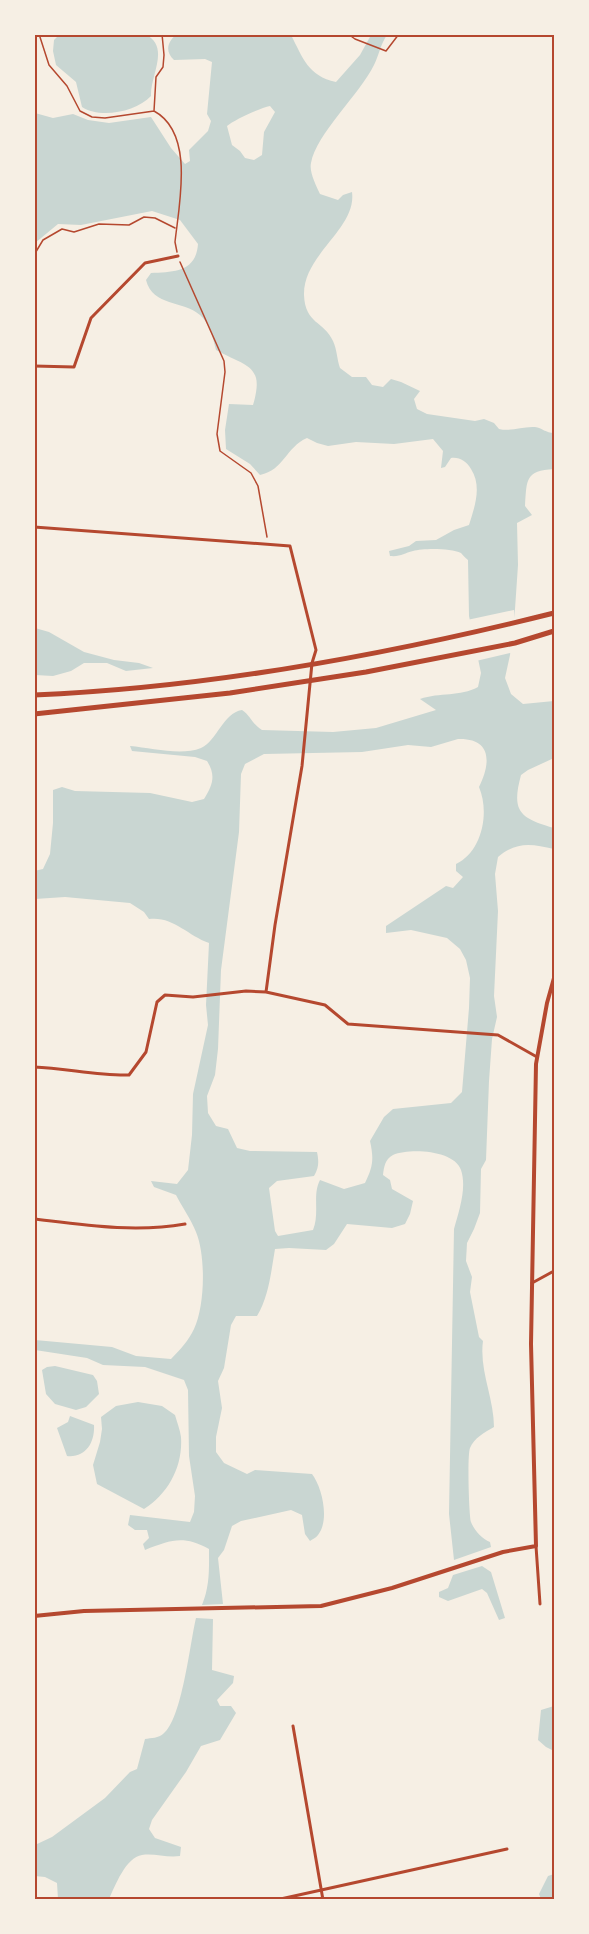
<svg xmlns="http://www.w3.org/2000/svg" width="589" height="1934" viewBox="0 0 589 1934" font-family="Lora,serif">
<rect width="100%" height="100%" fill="#f6efe4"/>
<path fill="#c9d6d2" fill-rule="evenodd" d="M145 34C171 47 150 75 151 96 136 112 100 119 82 107L76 82 56 65 53 51 54 40 59 35Z
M176 35H291C303 58 308 76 336 82L360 55 371 35H387C381 43 379 55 374 65 360 94 316 134 311 163 309 172 316 185 320 194L338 200 343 195 352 192C357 229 303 254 304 295 305 324 324 321 333 341 337 349 337 360 340 368L352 377H366L372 385 383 387 391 379 401 382 420 391 414 399 417 409 427 414 475 421 484 419 494 423 499 429C511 432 523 426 535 427 542 428 546 433 554 433V469C525 471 527 479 525 506L532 515 517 523 518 565 515 609 510 655 505 678 511 694 523 704 554 701V758L528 770 521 775C511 812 520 818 554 828V849C532 844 517 841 498 857L495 874 498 911 494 996 497 1017 492 1039 489 1081 486 1160 481 1169 480 1213 474 1229 467 1243 466 1261 472 1277 470 1292 479 1337 483 1341C479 1370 494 1398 494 1427 485 1432 474 1438 470 1448 467 1455 469 1515 471 1522 474 1530 482 1539 490 1542L491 1547 454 1560 449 1514 454 1229C459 1211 467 1188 461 1170 454 1150 410 1148 393 1155 385 1159 384 1167 383 1175L390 1180 392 1189 413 1201 410 1214 405 1224 392 1228 347 1224 334 1244 326 1250 289 1248 275 1249C271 1272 269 1296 257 1316H236L231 1325 224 1368 218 1381 222 1408 216 1437V1452L224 1463 247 1474 255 1470 312 1474C322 1487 330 1520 318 1535 316 1538 312 1539 310 1541L305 1534 302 1515 291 1510 241 1521 232 1526 224 1550 218 1558 223 1604 202 1605C210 1586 209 1568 209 1549 183 1535 171 1540 145 1550L143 1544 149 1538 147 1530H135L128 1525 130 1515 190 1522 194 1512 195 1496 189 1456 188 1390 184 1380 145 1367 103 1365 87 1358 35 1350V1340L112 1347 136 1356 171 1359C180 1350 189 1340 194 1329 205 1306 206 1256 196 1232 191 1219 182 1207 176 1195L154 1187 151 1181 177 1184 188 1170 192 1135 193 1094 208 1025 206 1005 209 943C187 935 173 916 149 919L144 912 130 903 65 897 35 899 34 871 43 869 50 854 53 823V790L62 787 75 791 150 793 192 802 204 799C213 785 216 775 207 761L195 757 132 751 130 746C152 748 181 756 201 748 217 741 223 713 242 710 251 716 251 723 262 730L333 732 376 728 436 710 420 699C440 692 460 697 478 687L481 673 469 616 468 560C465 558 463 555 461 553 451 548 423 548 413 551 404 553 401 557 390 556L389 551 409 546 416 541 436 540 454 530 469 525C475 506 482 486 471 469 466 461 460 457 451 458L445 467 441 468 443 451 433 439 394 444 356 442 328 446 317 443 307 438C286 447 284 470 260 475L250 464 226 449 225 430 229 404 253 405C265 365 247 367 216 350 213 338 210 324 200 315 183 300 153 307 146 280L151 273C174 272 196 272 198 244L180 220 152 211 81 225 58 224 35 243V113L53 118 73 114 88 120 109 123 151 117 171 148 185 164 190 161 189 150 208 131 211 121 207 114 212 62 205 59 174 60C165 52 167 42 176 35ZM270 106 275 112 264 132 262 155 254 160 245 158 240 151 232 145 227 126C234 120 260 108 270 106ZM458 739C492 738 491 763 479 787 490 813 482 852 456 864V871L463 877 453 888 446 886 386 926V933L411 930 447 938 460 949 466 960 470 978 469 1008 462 1092 451 1103 393 1109 384 1117 370 1141C374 1159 373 1167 365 1183L344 1189 320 1180C312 1195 320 1213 313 1230L278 1236 275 1231 269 1188 277 1181 314 1176C319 1167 319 1162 317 1152L250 1151 237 1148 228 1129 216 1126 208 1113 207 1096 215 1075 218 1049 221 970 239 832 241 774 245 764 264 754 362 752 408 745 431 747Z
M35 628 49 632 84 652 114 660 139 663 153 668 126 671 107 663H84L71 671 53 676 35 675Z
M55 1366 93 1375 97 1381 99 1394 86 1407 76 1410 55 1404 46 1394 42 1370 47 1367Z
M138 1402 162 1406 175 1415C177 1422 180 1430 181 1437 183 1467 168 1494 144 1509L97 1484 93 1465 100 1442 102 1429 101 1417 116 1406Z
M70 1416 94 1425C95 1442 86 1458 67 1456L57 1428 68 1422Z
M482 1566 491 1572 505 1618 499 1620 487 1593 482 1589 448 1601 439 1597V1592L448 1588 453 1575Z
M196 1618 213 1619 212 1670 234 1676 233 1683 217 1700 220 1706H231L236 1713 220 1740 201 1746 186 1772 152 1820 149 1829 155 1838 181 1847 180 1856C167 1858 154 1853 142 1855 126 1857 115 1886 109 1899H58L57 1883 45 1877 35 1876V1845L52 1837 105 1798 130 1772 137 1769 145 1739C151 1738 159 1738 163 1734 182 1720 190 1643 196 1618Z
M554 1706V1751L546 1747 538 1740 541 1710Z
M554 1874V1899H541L539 1894 548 1876Z"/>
<path fill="#f6efe4" d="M514 610 515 636 514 652 476 661 467 620Z"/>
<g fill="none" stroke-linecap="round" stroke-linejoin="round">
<path stroke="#b5482f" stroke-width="1.5" d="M39 34 49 65 67 86 80 111 92 117 105 118 154 111
M162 34 164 55 163 67 156 77 154 111C195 133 179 204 175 242L177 252
M348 34 355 39 386 51 399 34
M34 255 43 240 62 229 74 232 99 224 129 225 144 217 155 218 175 228
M180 262 224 361 225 372 217 434 220 451 251 473 258 486 267 537"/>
<path stroke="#b5482f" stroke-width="3" d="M34 366 74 367 91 318 145 263 178 256
M34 527 290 546 316 650 312 663 302 766 275 925 266 992
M34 1067C66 1068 97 1076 129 1075L146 1052 157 1002 165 995 193 997 246 991 266 992 325 1005 348 1024 498 1035 537 1057
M34 1219C84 1225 135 1233 185 1224
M532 1283 554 1271
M536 1546 540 1604
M293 1726 323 1900
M276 1900 507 1849"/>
<path stroke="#b5482f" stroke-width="4" d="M34 1616 84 1611 321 1606 392 1588 503 1552 536 1546 531 1344 536 1064 547 1003 554 978"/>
<path stroke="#b5482f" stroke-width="5" d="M34 695C209 688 386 655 554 613
M34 714 230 693 366 672 515 643 554 631"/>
</g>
<rect width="589" height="1934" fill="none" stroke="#f6efe4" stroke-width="72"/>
<rect x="36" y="36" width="517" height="1862" fill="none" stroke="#b5482f" stroke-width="2"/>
</svg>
